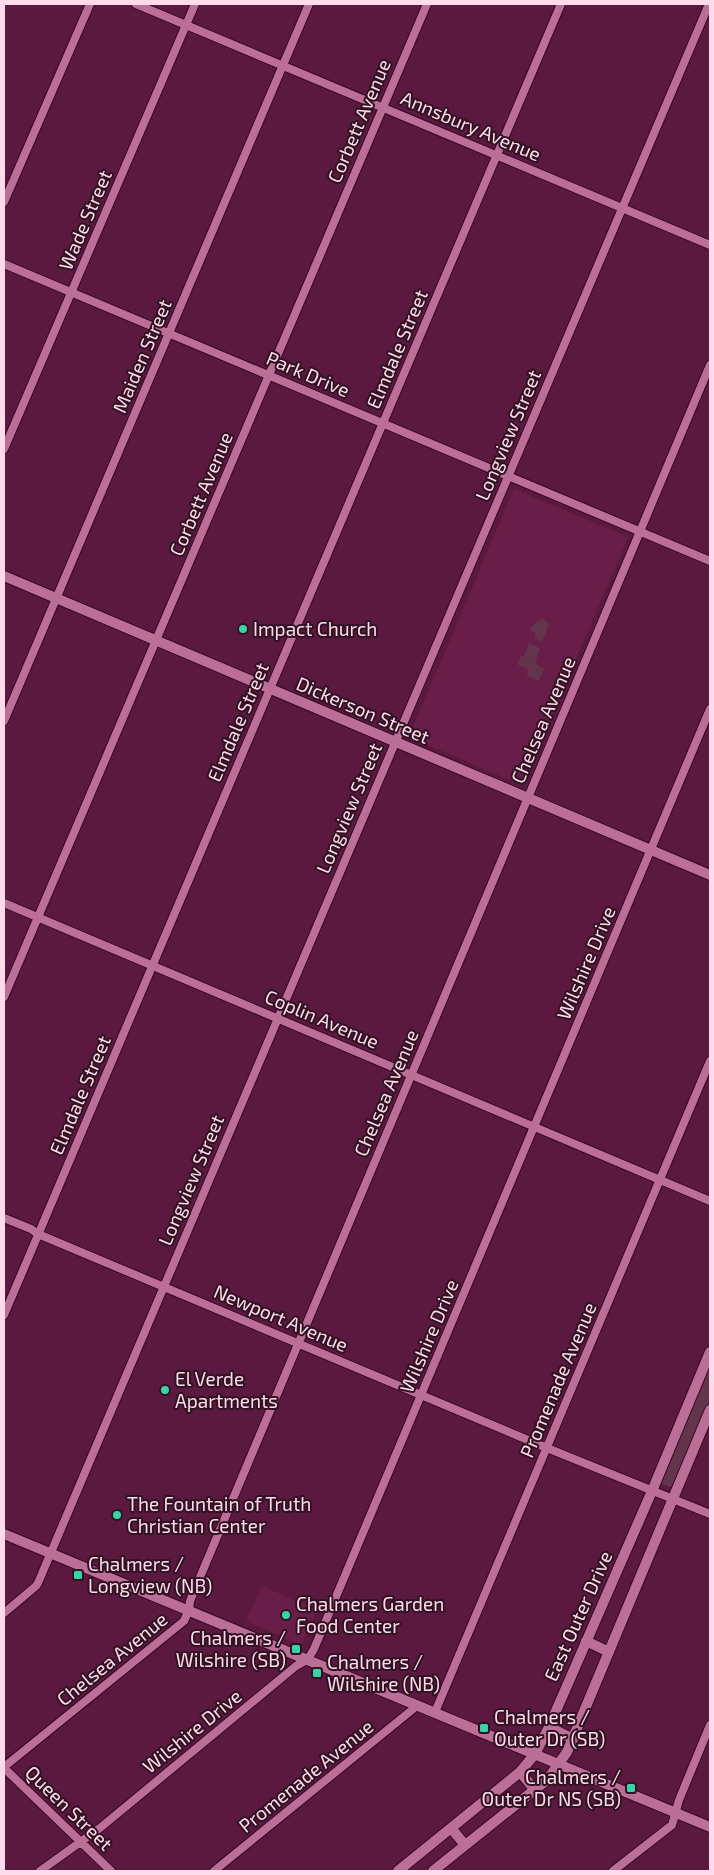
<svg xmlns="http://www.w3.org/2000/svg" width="714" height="1875" viewBox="0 0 714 1875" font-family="'Exo 2',sans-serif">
<rect width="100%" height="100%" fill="#5c1940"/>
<path fill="#691e4a" d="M514 489 628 537 522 785 409 737Z
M262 1586 317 1610 301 1645 246 1621Z"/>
<path fill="#63354d" d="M543 619 549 624 542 642 534 638 536 633 529 630 535 623Z
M529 643 540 648 535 663 544 669 539 681 527 676 528 669 518 665 521 656H524Z
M710 1365V1399L676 1480 674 1485 670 1487 662 1484 661 1481Z"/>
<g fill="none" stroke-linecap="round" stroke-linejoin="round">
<defs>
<path id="minor" d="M136 4 710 245
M4 202 90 4
M4 264 710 561
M4 449 195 4
M4 721 309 4
M4 903 710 1201
M4 997 427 4
M4 1218 31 1229 38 1234 547 1448 710 1514
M4 1315 561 4
M4 1613 36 1586 38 1583 709 4
M435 1712 710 1061
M4 1767 184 1621 189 1610 190 1601 710 365
M4 1768 111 1871
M40 1871 100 1828 296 1666 308 1659 314 1649 710 709
M214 1871 418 1705
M613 1871 672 1825 679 1800 710 1725"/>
<path id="tertiary" d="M4 576 710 875
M4 1534 710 1827
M586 1641 609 1652
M549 1727 573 1739
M520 1772 535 1790
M451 1828 465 1845
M398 1871 520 1772 535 1754 549 1727 652 1491 710 1352
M433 1871 548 1779 567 1752 710 1410"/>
</defs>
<use href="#minor" stroke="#390625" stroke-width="10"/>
<use href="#tertiary" stroke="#390625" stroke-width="12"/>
<use href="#minor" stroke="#bb6f96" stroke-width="8"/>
<use href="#tertiary" stroke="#bb6f96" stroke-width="10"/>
</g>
<g fill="#37d4a6" stroke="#301223" stroke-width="2">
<circle cx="243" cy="629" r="5"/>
<circle cx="165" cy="1390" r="5"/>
<circle cx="117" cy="1515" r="5"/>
<rect x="73" y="1570" width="10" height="10" rx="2.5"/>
<circle cx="286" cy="1615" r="5"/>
<rect x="291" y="1644" width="10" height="10" rx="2.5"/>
<rect x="312" y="1668" width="10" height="10" rx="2.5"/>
<rect x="479" y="1723" width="10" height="10" rx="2.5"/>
<rect x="626" y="1783" width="10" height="10" rx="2.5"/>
</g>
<g text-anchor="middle" stroke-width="4" stroke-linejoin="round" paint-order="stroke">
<g font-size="19" fill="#fedbeb" stroke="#301223">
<text transform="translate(359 121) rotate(-67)" y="7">Corbett Avenue</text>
<text transform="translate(471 126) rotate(23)" y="7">Annsbury Avenue</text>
<text transform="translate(85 220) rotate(-67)" y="7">Wade Street</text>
<text transform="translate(397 349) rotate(-67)" y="7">Elmdale Street</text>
<text transform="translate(142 356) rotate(-67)" y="7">Maiden Street</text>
<text transform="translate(308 374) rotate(23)" y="7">Park Drive</text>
<text transform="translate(508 435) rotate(-67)" y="7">Longview Street</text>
<text transform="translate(201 494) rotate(-67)" y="7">Corbett Avenue</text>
<text transform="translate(363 710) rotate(23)" y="7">Dickerson Street</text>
<text transform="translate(543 720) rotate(-67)" y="7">Chelsea Avenue</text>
<text transform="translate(238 722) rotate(-67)" y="7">Elmdale Street</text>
<text transform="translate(349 808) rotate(-67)" y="7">Longview Street</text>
<text transform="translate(586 963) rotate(-67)" y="7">Wilshire Drive</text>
<text transform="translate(322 1019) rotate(23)" y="7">Coplin Avenue</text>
<text transform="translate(386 1093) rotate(-67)" y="7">Chelsea Avenue</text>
<text transform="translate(80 1095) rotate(-67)" y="7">Elmdale Street</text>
<text transform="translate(191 1180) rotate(-67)" y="7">Longview Street</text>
<text transform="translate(281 1318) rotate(23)" y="7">Newport Avenue</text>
<text transform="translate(429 1336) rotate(-67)" y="7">Wilshire Drive</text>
<text transform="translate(558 1380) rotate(-67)" y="7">Promenade Avenue</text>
<text transform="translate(578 1616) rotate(-66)" y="7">East Outer Drive</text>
<text transform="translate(112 1659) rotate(-39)" y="7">Chelsea Avenue</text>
<text transform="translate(192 1731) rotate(-39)" y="7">Wilshire Drive</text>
<text transform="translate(306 1776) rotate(-39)" y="7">Promenade Avenue</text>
<text transform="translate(69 1808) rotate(44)" y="7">Queen Street</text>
</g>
<g font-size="19" fill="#fedbeb" stroke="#301223" text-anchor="start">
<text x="253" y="636">Impact Church</text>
<text x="175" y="1386">El Verde<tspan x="175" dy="22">Apartments</tspan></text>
<text x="127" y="1511">The Fountain of Truth<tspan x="127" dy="22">Christian Center</tspan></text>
<text x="88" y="1571">Chalmers /<tspan x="88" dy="22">Longview (NB)</tspan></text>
<text x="296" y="1611">Chalmers Garden<tspan x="296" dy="22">Food Center</tspan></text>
<text x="286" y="1645" text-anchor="end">Chalmers /<tspan x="286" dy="22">Wilshire (SB)</tspan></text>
<text x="327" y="1669">Chalmers /<tspan x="327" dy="22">Wilshire (NB)</tspan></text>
<text x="494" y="1724">Chalmers /<tspan x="494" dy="22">Outer Dr (SB)</tspan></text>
<text x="621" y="1784" text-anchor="end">Chalmers /<tspan x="621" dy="22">Outer Dr NS (SB)</tspan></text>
</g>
</g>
<rect width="714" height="1875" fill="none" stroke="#fedbeb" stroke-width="10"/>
</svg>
